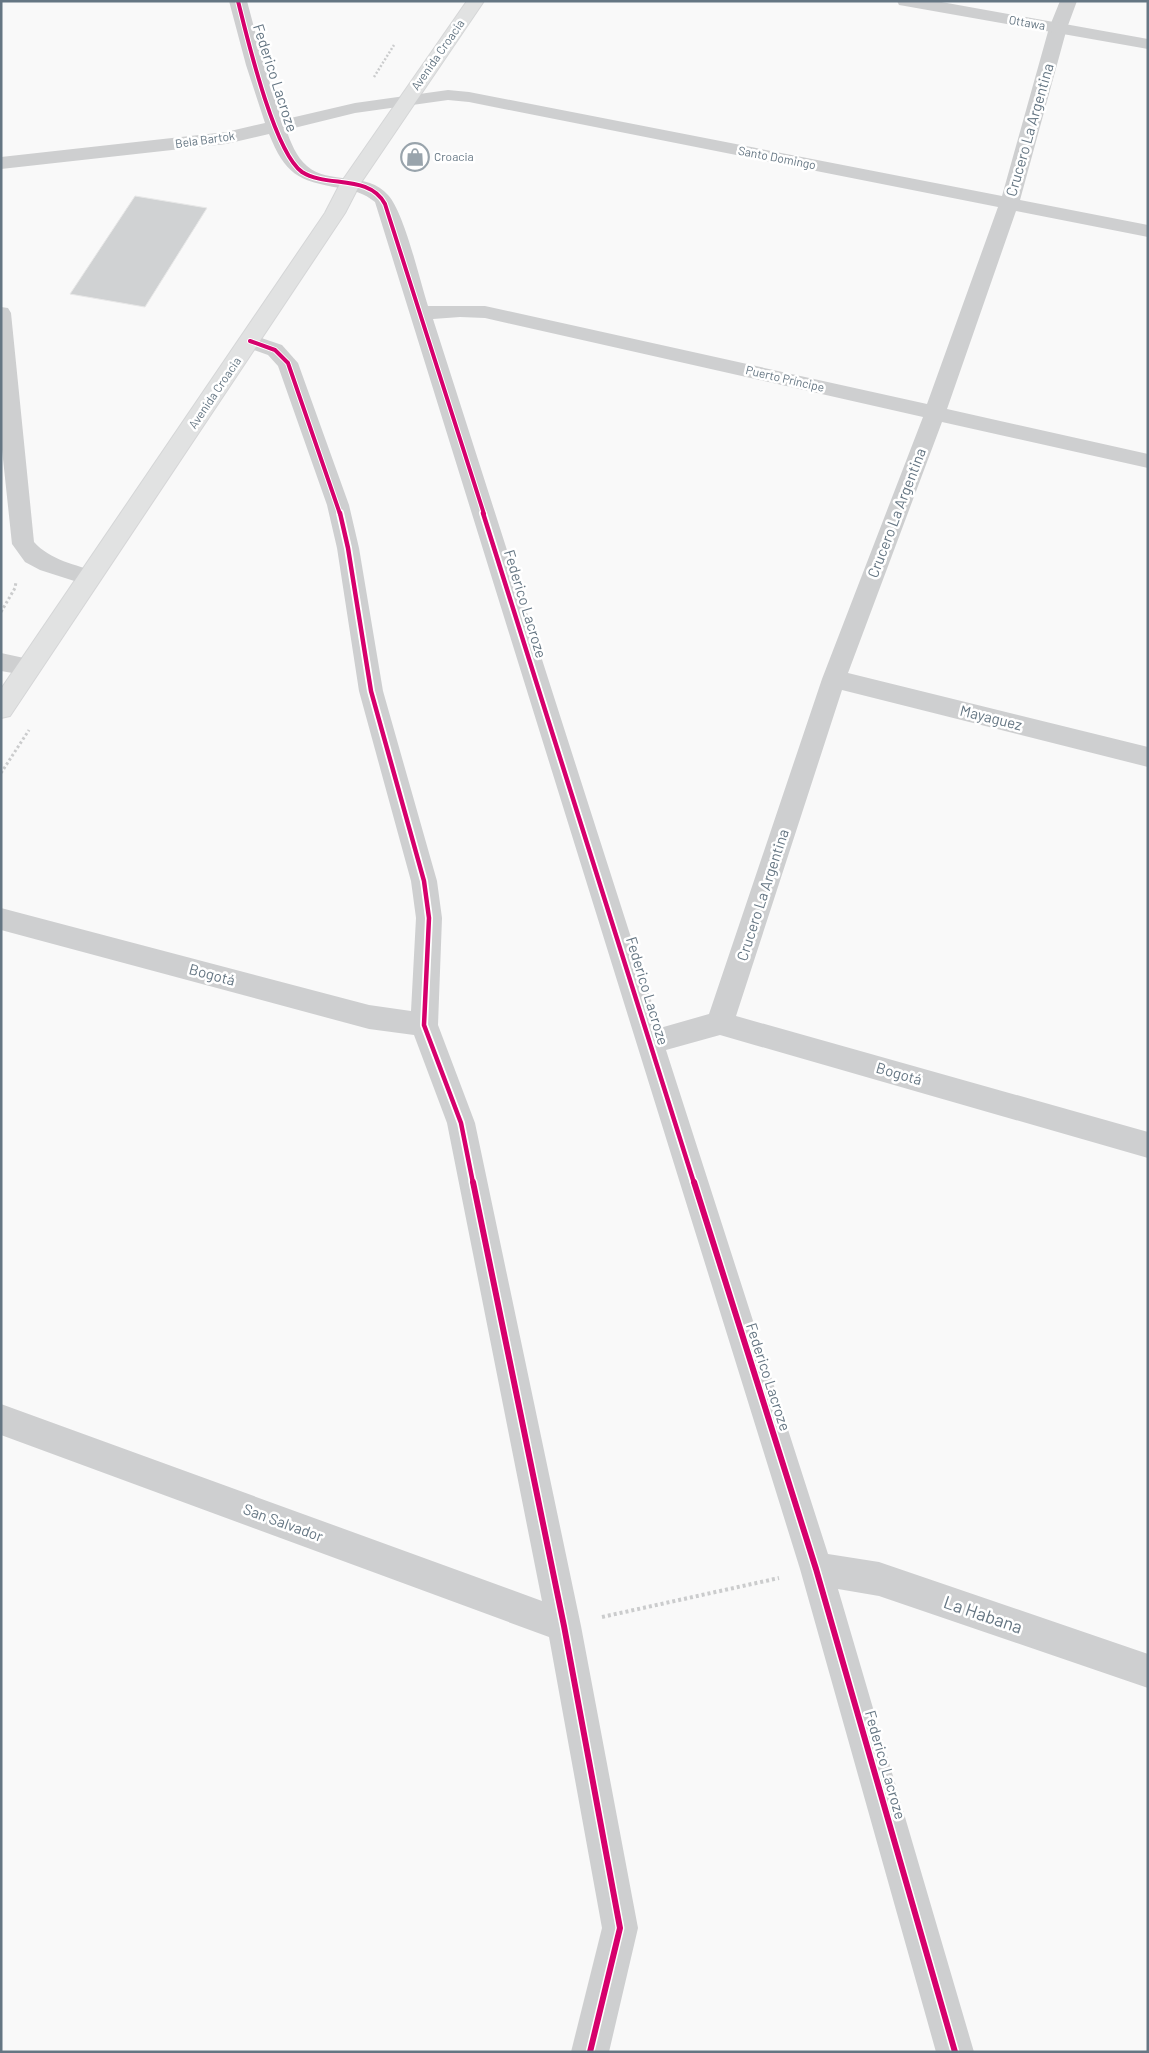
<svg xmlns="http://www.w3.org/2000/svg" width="1149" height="2053" viewBox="0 0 1149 2053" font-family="Barlow,sans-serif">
<rect width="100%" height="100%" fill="#f9f9f9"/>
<path fill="#d0d2d3" stroke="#e8e8e8" d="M135 196 207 208 145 307 70 294Z"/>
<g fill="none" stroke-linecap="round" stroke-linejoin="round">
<defs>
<path id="secondary" d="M467 1H484L360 184 345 213 10 716 1 718V689L325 213 340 184Z"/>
</defs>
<use href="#secondary" stroke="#d5d6d7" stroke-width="2"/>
<path stroke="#cbcccd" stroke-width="2.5" stroke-dasharray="2 2" stroke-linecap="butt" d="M374 77 394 45"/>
<path stroke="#cbcccd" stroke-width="3" stroke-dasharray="2.5 2.5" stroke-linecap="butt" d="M1 612 15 588 16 582
M1 773 29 730"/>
<path stroke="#cbcccd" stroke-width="4" stroke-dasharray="3 3" stroke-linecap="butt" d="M602 1617 779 1578"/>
<path fill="#cecfd0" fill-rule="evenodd" d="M229 1H247L264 65 282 120 355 103 448 90 469 92 1002 196 1049 28 1060 1H1077L1067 28 1020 200 1148 225V237L1016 211 947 409 1148 454V468L942 422 848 673 1148 747V767L842 690 736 1016 1148 1132V1158L720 1035 666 1050 828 1554 879 1562 1148 1654V1688L879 1596 838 1589 974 2052H936L800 1569 375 202C364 193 353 190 340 188 298 181 285 174 269 134L226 144 1 169V157L226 132 265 123 246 65ZM448 100 469 102 998 207 927 404 485 306H428C420 281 404 212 388 195 368 171 328 185 307 166 296 157 291 142 286 130L355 113ZM460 317 485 318 923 417 822 679 709 1014 660 1028 433 319Z
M1 307 8 308 11 313 34 542C50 560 76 565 98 572L101 578 98 584 90 586 40 570 25 562 12 544 1 440Z
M250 334 282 345 298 363 349 505 359 548 383 691 437 881 442 918 438 1025 475 1123 581 1626 638 1928 609 2052H571L602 1928 549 1637 1 1435V1404L542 1601 447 1123 414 1035 369 1029 1 930V908L369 1005 411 1011 416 918 411 881 359 691 337 548 327 505 278 366 268 355 243 346 240 341 243 336Z
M1 653 38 661 42 667 38 673 30 676 1 671Z"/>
<path fill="#cecfd0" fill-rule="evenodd" d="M897 1H936L1148 39V49L905 6 899 5Z"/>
<use href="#secondary" fill="#e1e2e2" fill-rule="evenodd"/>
<defs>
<path id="cycleway-far2" d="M238 1C247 37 274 152 302 172 327 188 369 174 385 204L484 514
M250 341 275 350 288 363 340 514"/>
<path id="cycleway-far1" d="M340 513 348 548 371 691 424 881 429 918 424 1025 461 1123 473 1183
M483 513 694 1183"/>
<path id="cycleway" d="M473 1182 564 1626 620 1928 590 2052
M694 1182 816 1569 955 2052"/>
</defs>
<use href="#cycleway-far2" stroke="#fff" stroke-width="6"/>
<use href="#cycleway-far1" stroke="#fff" stroke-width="8"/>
<use href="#cycleway" stroke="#fff" stroke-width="9"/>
<use href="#cycleway-far2" stroke="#d6006c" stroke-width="4"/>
<use href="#cycleway-far1" stroke="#d6006c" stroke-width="4.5"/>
<use href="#cycleway" stroke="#d6006c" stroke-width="6"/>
</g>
<defs>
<symbol id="shop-ring" viewBox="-11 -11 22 22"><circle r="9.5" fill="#fff" stroke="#99a4ac" stroke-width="1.5"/><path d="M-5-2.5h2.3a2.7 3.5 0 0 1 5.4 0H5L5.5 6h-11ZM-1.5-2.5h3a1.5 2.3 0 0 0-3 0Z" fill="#99a4ac"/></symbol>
</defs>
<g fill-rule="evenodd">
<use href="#shop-ring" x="399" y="141" width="32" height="32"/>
</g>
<g text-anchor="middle" stroke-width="5" stroke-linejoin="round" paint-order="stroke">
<g font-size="12" fill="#657683" stroke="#fff">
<text transform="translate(1027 23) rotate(10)" y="4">Ottawa</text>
<text transform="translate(438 55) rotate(-55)" y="4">Avenida Croacia</text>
<text transform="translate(205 140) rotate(-8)" y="4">Bela Bartok</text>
<text transform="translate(777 158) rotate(11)" y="4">Santo Domingo</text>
<text transform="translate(785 379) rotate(13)" y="4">Puerto Príncipe</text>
<text transform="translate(215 393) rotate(-56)" y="4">Avenida Croacia</text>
</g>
<g font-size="12" fill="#657683" stroke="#fff" text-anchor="start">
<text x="434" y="161">Croacia</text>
</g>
<g font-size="15" fill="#657683" stroke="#fff">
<text transform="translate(275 78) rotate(72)" y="5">Federico Lacroze</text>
<text transform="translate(1030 130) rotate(-74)" y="5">Crucero La Argentina</text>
<text transform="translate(897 513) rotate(-69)" y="5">Crucero La Argentina</text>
<text transform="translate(525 604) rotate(73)" y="5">Federico Lacroze</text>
<text transform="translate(991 718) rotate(14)" y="5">Mayaguez</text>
<text transform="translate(763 895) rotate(-72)" y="5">Crucero La Argentina</text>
<text transform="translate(212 975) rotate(15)" y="5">Bogotá</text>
<text transform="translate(647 991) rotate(73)" y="5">Federico Lacroze</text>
<text transform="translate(899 1074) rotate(16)" y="5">Bogotá</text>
<text transform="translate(768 1377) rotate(72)" y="5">Federico Lacroze</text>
<text transform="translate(283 1523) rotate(20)" y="5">San Salvador</text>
<text transform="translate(885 1765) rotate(74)" y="5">Federico Lacroze</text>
</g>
<g font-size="18" fill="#657683" stroke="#fff">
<text transform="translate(983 1615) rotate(19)" y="6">La Habana</text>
</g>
</g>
<rect width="1149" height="2053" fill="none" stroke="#657683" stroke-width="5"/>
</svg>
